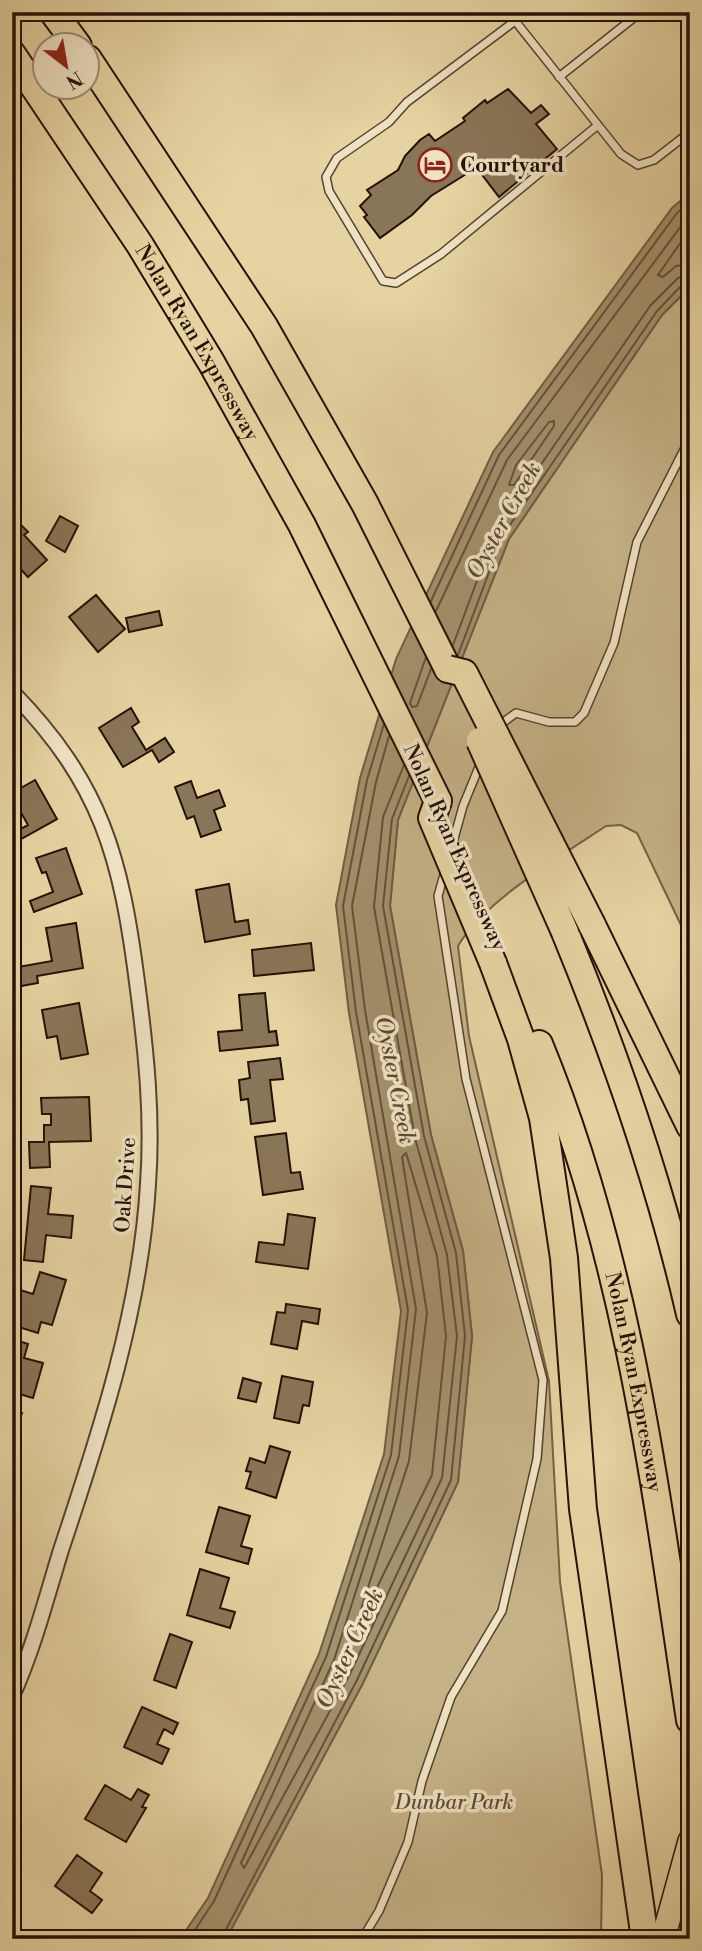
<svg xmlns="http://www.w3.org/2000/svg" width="702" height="1951" viewBox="0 0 702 1951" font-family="'Libre Bodoni',serif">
<rect width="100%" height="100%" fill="#e6d3a2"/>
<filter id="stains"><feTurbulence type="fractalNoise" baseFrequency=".00286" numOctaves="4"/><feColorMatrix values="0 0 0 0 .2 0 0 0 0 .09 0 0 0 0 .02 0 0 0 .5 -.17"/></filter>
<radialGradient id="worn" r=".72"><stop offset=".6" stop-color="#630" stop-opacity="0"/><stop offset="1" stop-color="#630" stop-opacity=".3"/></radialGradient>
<path fill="#c5b287" stroke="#756146" stroke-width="2" d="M690 287V944L637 833 621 825 606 826C562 855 483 902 458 946L469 1036 549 1381 560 1582 602 1875 601 1939H226L363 1683 458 1482 472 1336 463 1251 431 1135 390 906 398 820 509 539 662 315Z"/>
<path fill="#a4916d" stroke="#715d43" stroke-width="2" d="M690 193V287L662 315 509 539 398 820 390 906 431 1135 463 1251 472 1336 458 1482 363 1683 226 1939H180L208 1898 319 1654 384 1454 401 1311 349 1013 336 905 360 778 396 659 493 452 672 208Z"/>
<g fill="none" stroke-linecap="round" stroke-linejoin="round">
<path stroke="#645039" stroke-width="2" d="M690 229 658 275 663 277 676 266 690 264
M554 421V426L514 485H509L516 465 549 422Z
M431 601 499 455 677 213 690 202
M436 611 507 460 690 214
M453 645 496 530 650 306 678 278 690 274
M458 655 503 535 657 311 682 285 690 283
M426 657 410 703 412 707 417 706 431 669
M389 736 376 782 352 906 365 1010 416 1309 399 1456 334 1660 241 1863 244 1868 349 1676 442 1478 457 1336 447 1255 415 1138 374 907 383 817 404 765
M406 1153 437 1256 446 1336 432 1475 364 1614 361 1609 409 1461 427 1313 402 1157Z
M189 1939 214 1901 326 1657 391 1455 408 1310 356 1012 343 906 367 780 384 724
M221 1939 357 1680 451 1480 465 1336 456 1253 424 1136 383 906 392 819 409 776"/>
</g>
<path fill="#897557" stroke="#251005" stroke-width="2" d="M508 89 531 113 541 105 549 114 536 124 557 149 499 197 473 163 468 167 471 171 431 196 412 215 380 238 364 217 367 215 360 206 371 195 367 190 398 170 405 156 420 140 429 134 435 141 465 121 463 118 485 100 487 103Z
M60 516 78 526 65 552 46 541Z
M16 520 28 532 24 535 47 560 28 577 12 560V524Z
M96 595 125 629 98 652 69 617Z
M159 611 162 625 129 632 126 618Z
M131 708 139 722 132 727 146 750 165 738 174 752 159 762 152 750 123 767 99 728Z
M35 780 57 819 21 839 17 831 28 825 19 809 12 812V793Z
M191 781 197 798 219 790 225 806 214 810 221 830 201 837 194 816 187 819 175 787Z
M66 848 82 894 34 912 30 901 53 892 46 872 42 873 36 858Z
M229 884 235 922 248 920 250 934 205 942 196 890Z
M76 923 83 968 37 976 38 983 21 986 18 967 52 961 46 928Z
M311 943 314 970 254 976 252 950Z
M265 993 269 1032 276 1031 278 1045 220 1051 218 1032 242 1030 239 995Z
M79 1003 88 1054 61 1059 57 1036 47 1038 42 1010Z
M280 1058 283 1079 270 1080 275 1121 251 1124 248 1099 241 1100 239 1080 250 1078 248 1062Z
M89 1097 91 1141 49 1142 50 1167 30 1168 29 1142H44V1125H51V1114H42L41 1098Z
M286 1133 291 1173 300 1172 303 1189 263 1195 255 1137Z
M31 1186 51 1188 48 1214 73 1216 71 1238 46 1235 43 1262 24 1260Z
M288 1214 315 1218 308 1269 256 1262 259 1242 284 1245Z
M40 1272 66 1280 52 1325 41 1322 38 1333 12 1325V1304L17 1289 33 1294Z
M286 1304 320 1309 318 1324 302 1321 297 1349 271 1344 277 1312 285 1313Z
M12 1339 28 1344 24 1358 43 1363 33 1398 12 1392Z
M282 1376 313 1382 309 1406 303 1405 299 1423 274 1418Z
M243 1378 261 1383 256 1402 238 1398Z
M12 1409 22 1413 12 1437Z
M270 1446 290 1452 276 1498 246 1488 251 1472 246 1471 250 1458 265 1463Z
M219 1507 250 1516 241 1546 252 1549 248 1564 206 1552Z
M200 1569 229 1578 220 1608 235 1612 230 1628 187 1615Z
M170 1634 192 1642 176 1688 154 1680Z
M142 1707 178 1723 173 1734 164 1729 157 1744 169 1749 162 1764 124 1747Z
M105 1785 131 1800 138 1789 149 1795 142 1807 146 1808 126 1842 85 1819Z
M77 1855 102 1873 90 1891 102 1900 92 1913 55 1886Z"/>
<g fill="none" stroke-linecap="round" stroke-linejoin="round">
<defs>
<path id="lane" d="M508 12 621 154 638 165 654 160 690 132
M515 21 407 102 389 122 337 158 326 177 329 191 383 281 396 283 441 254 598 125
M559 77 641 12
M498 726 516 713 549 722H575L584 713 614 643 637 542 690 438
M452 846 463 806 481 762
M362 1939 379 1911 408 1842 422 1781 451 1697 502 1611 537 1459 543 1380 466 1079 438 896 445 871"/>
<path id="street" d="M12 692C102 784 121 858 137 982 146 1050 153 1116 148 1184 141 1308 100 1433 61 1550 46 1599 33 1650 12 1696"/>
<path id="primary" d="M663 1939 690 1841"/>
<g id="highway">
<path d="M53 12 78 46"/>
<path id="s1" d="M12 54 140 245 211 362 302 525 438 801"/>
<path d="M88 59 264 326 365 504 448 669"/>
<path d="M592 925 690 1126"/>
<path d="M565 932C616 1056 660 1183 690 1314"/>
<path d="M493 963 521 1039 543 1118 564 1258 583 1509 645 1939"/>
<path id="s2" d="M539 1044C628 1260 656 1491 690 1720"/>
</g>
</defs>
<use href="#lane" stroke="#55412c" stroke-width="10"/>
<use href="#street" stroke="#55412c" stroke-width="18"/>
<use href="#primary" stroke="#251005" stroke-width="26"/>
<use href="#highway" stroke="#251005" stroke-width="30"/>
<use href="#lane" stroke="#efe2c3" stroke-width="7"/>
<use href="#street" stroke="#efe2c3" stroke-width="14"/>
<use href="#primary" stroke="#e6d3a2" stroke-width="23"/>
<use href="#highway" stroke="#e6d3a2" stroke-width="26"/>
<defs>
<path id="highway-bridge" d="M448 669 464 673 592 925
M480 741 565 932
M438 801 432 818 493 963"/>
</defs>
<use href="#highway-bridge" stroke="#251005" stroke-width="30" stroke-linecap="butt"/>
<use href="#highway-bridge" stroke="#e6d3a2" stroke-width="26"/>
</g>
<defs>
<symbol id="hotel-ring" viewBox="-11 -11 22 22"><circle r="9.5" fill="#efe2c3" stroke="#8f2418" stroke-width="1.5"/><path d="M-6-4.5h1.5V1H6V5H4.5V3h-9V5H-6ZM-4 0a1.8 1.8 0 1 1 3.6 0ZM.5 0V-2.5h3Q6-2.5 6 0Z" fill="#8f2418"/></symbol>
</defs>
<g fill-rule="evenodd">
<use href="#hotel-ring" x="416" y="146" width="38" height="38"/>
</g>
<g text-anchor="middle" stroke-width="7" stroke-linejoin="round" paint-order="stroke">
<g font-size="21" font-weight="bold" fill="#251005" stroke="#efe2c3" text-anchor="start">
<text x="460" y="172">Courtyard</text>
</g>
<g font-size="21" fill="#251005" stroke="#efe2c3">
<text dy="7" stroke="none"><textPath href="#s1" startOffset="343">Nolan Ryan Expressway</textPath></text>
<text transform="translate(455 847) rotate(66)" y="7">Nolan Ryan Expressway</text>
<text transform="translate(125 1185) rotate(-86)" y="7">Oak Drive</text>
<text dy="7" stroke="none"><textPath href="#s2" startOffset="352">Nolan Ryan Expressway</textPath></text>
</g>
<g font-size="21" font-style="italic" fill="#5d4932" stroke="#efe2c3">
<text x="454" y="1809">Dunbar Park</text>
</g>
<g font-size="23" font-style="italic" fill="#5e4a34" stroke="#efe2c3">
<text transform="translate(503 520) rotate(-61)" y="8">Oyster Creek</text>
<text transform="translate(396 1080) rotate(79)" y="8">Oyster Creek</text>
<text transform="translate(349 1648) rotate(-65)" y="8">Oyster Creek</text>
</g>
</g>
<rect width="702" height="1951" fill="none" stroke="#e6d3a2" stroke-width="42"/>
<rect x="14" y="14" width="674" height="1923" fill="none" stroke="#251005" stroke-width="3.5"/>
<rect x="21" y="21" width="660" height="1909" fill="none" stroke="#251005" stroke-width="2"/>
<g transform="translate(66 66) rotate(149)"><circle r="33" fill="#efe2c3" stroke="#9e8e77" stroke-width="2"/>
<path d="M0-5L12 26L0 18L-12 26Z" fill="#8f2418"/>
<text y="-10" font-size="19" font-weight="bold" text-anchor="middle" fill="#251005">N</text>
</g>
<rect width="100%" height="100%" filter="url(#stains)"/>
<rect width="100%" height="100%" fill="url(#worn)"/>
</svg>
